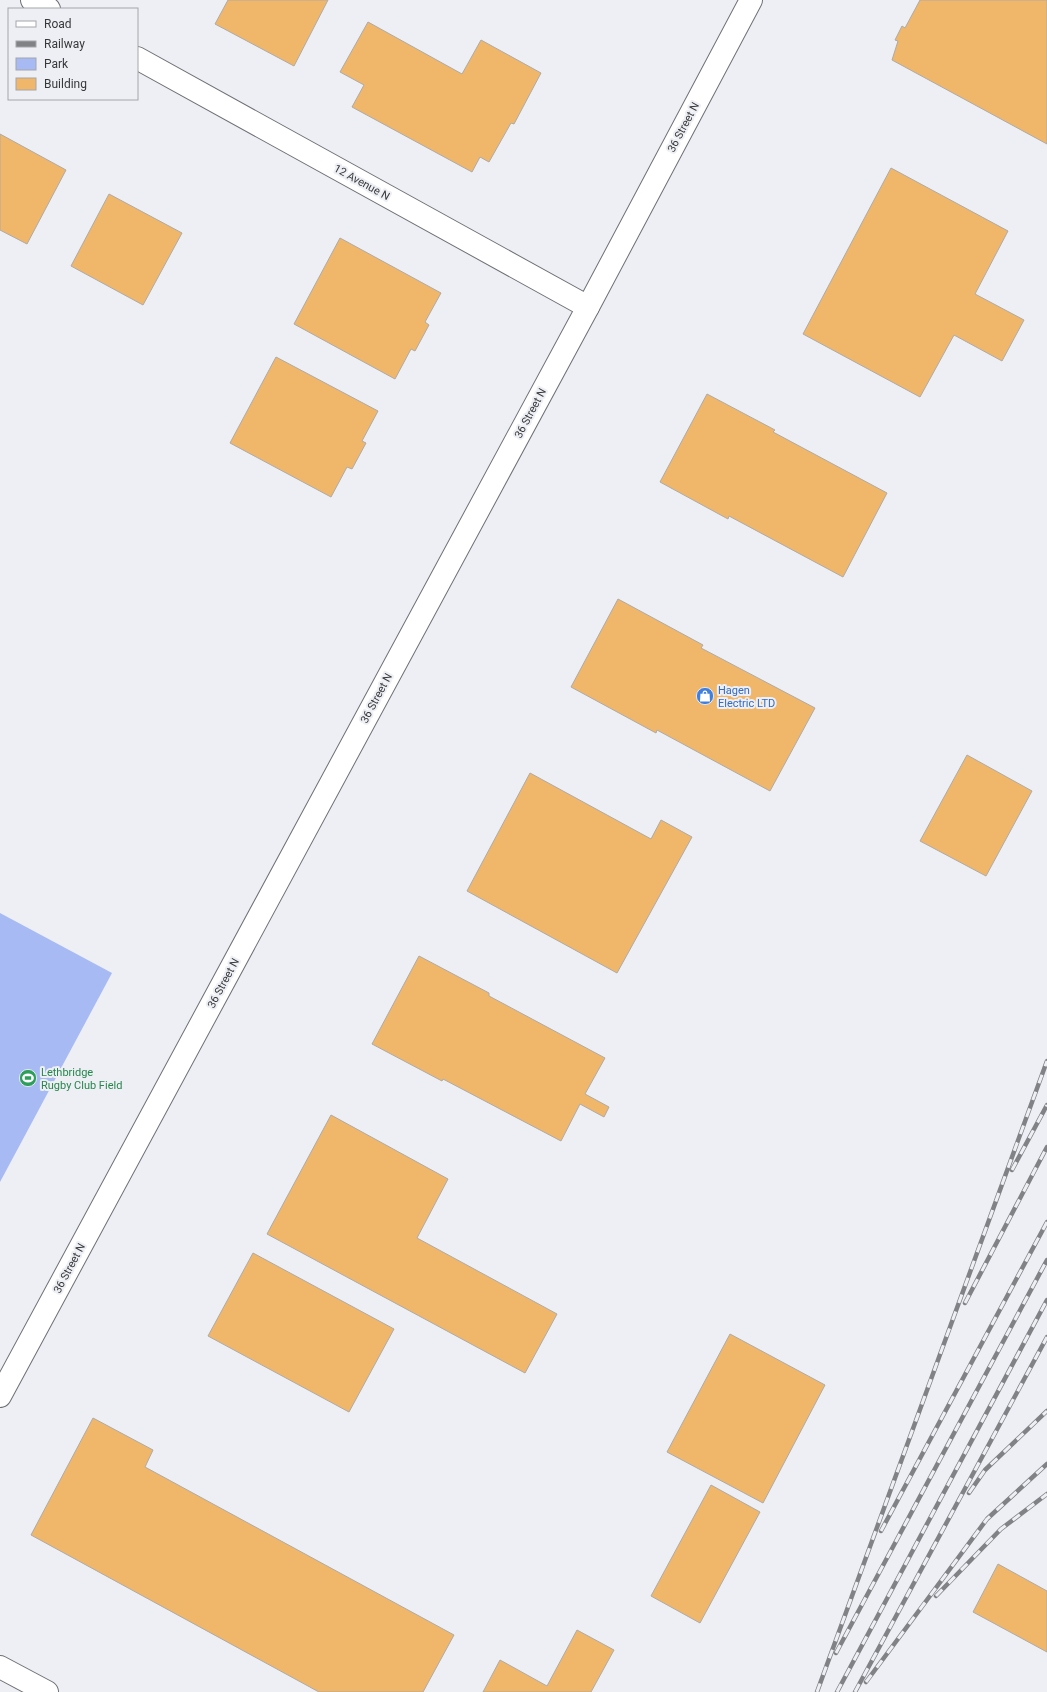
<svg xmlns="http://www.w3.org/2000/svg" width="1047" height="1692" viewBox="0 0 1047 1692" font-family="Roboto,sans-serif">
<rect width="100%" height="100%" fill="#edeff4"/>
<path fill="#a7baf3" d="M0 913 112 973 0 1182Z"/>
<path fill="#f0b76a" stroke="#aeaaa6" d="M228 0H328L294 66 215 24Z
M920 0H1047V144L892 60 898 41 895 40 902 26 905 28Z
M368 22 462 74 481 40 541 73 514 124 511 123 489 162 480 157 472 172 352 107 364 85 340 72Z
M0 134 66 170 27 244 0 230Z
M891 168 1008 231 975 294 1024 320 1002 361 954 335 920 397 803 334Z
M109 194 182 233 143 305 71 266Z
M340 238 441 293 425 322 429 325 415 351 411 349 395 379 294 324Z
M276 357 378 411 362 441 366 443 352 469 347 467 331 497 230 443Z
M707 394 775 430 773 432 887 493 843 577 729 516 728 519 660 482Z
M618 599 703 645 701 648 815 708 770 791 657 730 656 733 571 687Z
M967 755 1032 791 986 876 920 841Z
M530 773 651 839 661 820 692 837 617 973 467 891Z
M419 956 489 993V996L605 1058 585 1094 609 1107 604 1117 580 1104 561 1141 443 1079 442 1081 372 1044Z
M331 1115 448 1179 417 1238 557 1314 525 1373 267 1234Z
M253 1253 394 1329 349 1412 208 1336Z
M730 1334 825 1385 763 1503 667 1452Z
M93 1418 153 1450 145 1467 454 1635 423 1692H319L31 1535Z
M711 1485 760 1512 700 1623 651 1596Z
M998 1564 1047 1591V1652L973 1612Z
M577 1630 614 1650 591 1692H483L500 1660 547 1686Z"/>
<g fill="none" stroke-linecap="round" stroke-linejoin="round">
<defs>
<path id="minor" d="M32 0 49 9
M137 58 588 307"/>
<path id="tertiary" d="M0 1396 588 307 751 0
M0 1667 47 1692"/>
</defs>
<use href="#minor" stroke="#6e7074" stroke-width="24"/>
<use href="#tertiary" stroke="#6e7074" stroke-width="24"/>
<use href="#minor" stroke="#fff" stroke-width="22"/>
<use href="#tertiary" stroke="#fff" stroke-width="22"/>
<defs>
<path id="rail" d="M1012 1170 1047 1105
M965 1303 1047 1147
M969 1493 985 1470 1047 1411
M881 1531 1047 1222
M936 1596 1001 1529 1047 1494
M836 1653 1047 1260
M866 1682 987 1519 1047 1464
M817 1692 1047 1061
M837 1692 1047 1300
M855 1692 1047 1337"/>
</defs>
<use href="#rail" stroke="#808285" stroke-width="4.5"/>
<use href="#rail" stroke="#edeff4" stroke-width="3" stroke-dasharray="9" stroke-linecap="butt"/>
</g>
<defs>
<symbol id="shop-disc" viewBox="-11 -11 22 22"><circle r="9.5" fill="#3f7fe0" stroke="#edeff4"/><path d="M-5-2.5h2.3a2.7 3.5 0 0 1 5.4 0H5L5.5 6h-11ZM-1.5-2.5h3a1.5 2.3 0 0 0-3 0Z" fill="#fff"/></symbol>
<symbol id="stadium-disc" viewBox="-11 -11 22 22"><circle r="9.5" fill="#2e9e5b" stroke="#edeff4"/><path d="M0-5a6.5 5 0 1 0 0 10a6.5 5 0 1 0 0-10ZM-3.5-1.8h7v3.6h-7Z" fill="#fff"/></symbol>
</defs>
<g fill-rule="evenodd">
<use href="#shop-disc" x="695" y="686" width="20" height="20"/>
<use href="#stadium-disc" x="18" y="1068" width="20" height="20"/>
</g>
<g text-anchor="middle" stroke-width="4" stroke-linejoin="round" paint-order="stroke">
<g font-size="11" fill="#37383a" stroke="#edeff4">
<text transform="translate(683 127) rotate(-62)" y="4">36 Street N</text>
<text transform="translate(362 182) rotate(29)" y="4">12 Avenue N</text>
<text transform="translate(530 413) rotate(-62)" y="4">36 Street N</text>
<text transform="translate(376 698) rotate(-62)" y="4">36 Street N</text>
<text transform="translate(223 983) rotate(-62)" y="4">36 Street N</text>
<text transform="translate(69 1268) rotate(-62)" y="4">36 Street N</text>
</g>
<g font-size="11" fill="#366cbe" stroke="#edeff4" text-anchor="start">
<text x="718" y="694">Hagen<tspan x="718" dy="13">Electric LTD</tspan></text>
</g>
<g font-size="11" fill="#27864d" stroke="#edeff4" text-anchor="start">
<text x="41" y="1076">Lethbridge<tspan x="41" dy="13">Rugby Club Field</tspan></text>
</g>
</g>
<rect x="8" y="8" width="130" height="92" fill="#edeff4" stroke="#a4a6aa"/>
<rect x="16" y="21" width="20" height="6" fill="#ffffff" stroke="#a4a6aa"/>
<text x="44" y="28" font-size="12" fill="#37383a">Road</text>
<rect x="16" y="41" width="20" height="6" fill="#808285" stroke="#a4a6aa"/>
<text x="44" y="48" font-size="12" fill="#37383a">Railway</text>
<rect x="16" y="58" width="20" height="12" fill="#a7baf3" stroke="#a4a6aa"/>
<text x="44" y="68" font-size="12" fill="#37383a">Park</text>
<rect x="16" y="78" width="20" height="12" fill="#f0b76a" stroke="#a4a6aa"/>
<text x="44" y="88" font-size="12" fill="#37383a">Building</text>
</svg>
